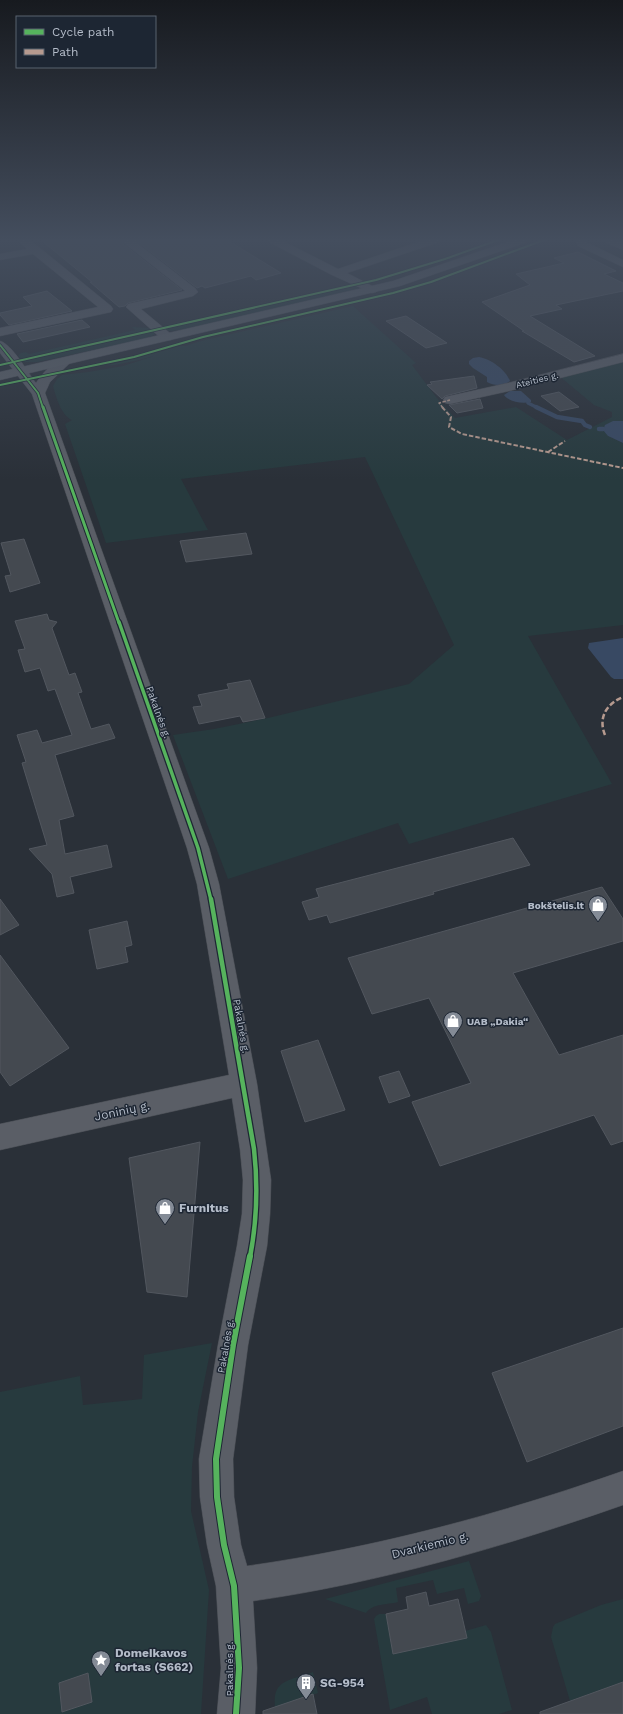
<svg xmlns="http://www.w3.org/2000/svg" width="623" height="1714" viewBox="0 0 623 1714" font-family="'Work Sans',sans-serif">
<rect width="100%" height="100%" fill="#2a3038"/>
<path fill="#273a3e" d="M356 286 358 288 357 289 181 330 169 331 162 328Z
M353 306 416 363 412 365 436 397 455 418 516 407 567 440 612 417V412L594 405 558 375 623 358V421H613L608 436 623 443V625L528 636 612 784 409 844 398 823 228 879 173 735 214 729 268 718 409 684 454 645 365 457 181 479 208 530 106 543 65 424 72 420C61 415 56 397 53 386L57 379 62 375 88 372 123 366 201 341Z
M132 327 149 328 157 333 148 338 37 362H25L18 356 21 353 26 352 29 354 135 330Z
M180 346H186C178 350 114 368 107 365L134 359Z
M212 1343 198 1412 192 1467 191 1511 209 1590 201 1714H0V1392L80 1376 83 1405 142 1399 144 1355Z
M469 1561 481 1596 479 1601 468 1604 464 1588 437 1594 433 1580 396 1588 398 1602C388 1605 373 1603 366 1613L325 1599Z
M623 1599V1682L570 1701 551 1637 553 1627 555 1624 601 1605Z
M379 1614H386L393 1654 466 1638 465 1631 486 1625 491 1632 512 1710 499 1714H432L427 1697 390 1710 374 1619 376 1616Z
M313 1672 318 1693 282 1705 276 1714C270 1680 285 1682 313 1672Z"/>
<path fill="#384963" d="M479 357C491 359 506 370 510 381 504 386 494 386 487 382V377L473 368 469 364V361L473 358Z
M510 391H521L531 400V402C522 404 509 402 504 395Z
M613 421H623V443L608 436 603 430 605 425Z
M623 638V679H614L611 677 588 648 589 643Z"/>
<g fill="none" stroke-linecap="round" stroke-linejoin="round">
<path stroke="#384963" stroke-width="3.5" d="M528 403 538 408"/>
<path stroke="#384963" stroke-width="4.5" d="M536 407 557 417 582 421 585 425 590 427
M599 429H603"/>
</g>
<path fill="#444950" stroke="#52575f" d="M41 240H122L123 244 182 290 128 303 125 306 119 307 90 282H92Z
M135 240H227L281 273 256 280 251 276 205 288 202 286 197 288Z
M578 252 616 271 604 274 623 283V291L556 305 562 309 530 316 595 356 574 362 522 331H524L482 302 530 285 516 274 564 263 554 258Z
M47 291 72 311 9 325 0 315V313L32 306 23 297Z
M406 316 447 343 426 348 386 321Z
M82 320 90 327 23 342 17 334Z
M474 376 477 388 445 396 442 399 427 385 432 384 430 382Z
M559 392 579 407 560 411 541 396Z
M480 399 483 408 457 413 449 405Z
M246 533 252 554 186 562 180 541Z
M24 539 40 583 10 592 5 576 11 575 1 543Z
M47 614 49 620 57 622 52 628 69 675 75 673 82 692 78 693 91 729 109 724 115 738 55 755 74 816 59 820 65 854 107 845 112 867 70 877 74 893 57 897 52 874 29 849 47 845 22 763 26 762 17 735 37 730 42 743 72 735 55 689 48 691 40 668 25 672 18 650 25 649 15 621Z
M250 680 265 718 243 722 240 716 199 724 193 707 202 706 198 695 229 689 227 684Z
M513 838 530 865 433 892 434 894 330 923 327 915 309 920 302 902 319 897 316 889Z
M602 887 623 919V941L513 973 559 1055 623 1035V1141L611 1145 594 1115 440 1166 412 1102 471 1083 429 998 372 1014 348 958Z
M0 899 19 925 0 935Z
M127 921 132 945 125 947 128 962 97 969 89 930Z
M0 955 69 1048 10 1086 0 1072Z
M318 1040 345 1110 305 1122 281 1051Z
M399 1071 410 1096 389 1103 379 1077Z
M200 1142 187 1297 147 1292 129 1158Z
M623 1328V1426L527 1462 492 1373Z
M426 1592 429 1606 458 1599 467 1638 393 1654 386 1614 408 1609 406 1597Z
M88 1673 92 1702 62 1712 59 1683Z
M623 1682V1714H540V1712Z
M313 1694 317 1714H263V1711Z"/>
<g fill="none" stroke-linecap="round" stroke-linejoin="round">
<defs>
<path id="minor" d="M18 240H30L40 248 111 306 113 309 111 312 0 336V328L98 307 33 254 0 260V254L27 249Z
M123 240H133L195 288 198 292 193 296 141 309 171 334 173 337 171 340H163L126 307 128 304 185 291 124 243Z
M268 240H281L338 269 424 240H440L439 242 347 273 376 288 378 290 376 292 372 293 332 275 269 242Z
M575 240H585L586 242 623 260V267L578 246Z
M604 240H617L623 243V250L605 242Z
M0 341C12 344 28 373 36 383 43 373 57 355 71 358L72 361 50 382 45 393 209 848 219 884 257 1084 271 1180 270 1214 267 1246 248 1345 233 1459 234 1497 241 1545 247 1566C375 1548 501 1514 623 1471V1505C503 1547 379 1583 253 1601L257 1668 255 1714H217L221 1668 216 1586 207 1545 200 1497 199 1459 218 1345 237 1246 242 1214 243 1180 240 1149 232 1098 0 1150V1124L229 1075 197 884 187 848 32 394 0 353Z
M623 354V362L509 391 450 404 445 403 443 400 445 397 508 383Z"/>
<path id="major" d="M513 240H528L527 242 400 286 0 380V372L393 281Z"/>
</defs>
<use href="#minor" stroke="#484c53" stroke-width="1"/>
<use href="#major" stroke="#484c55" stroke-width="1"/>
<use href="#minor" fill="#5a5e66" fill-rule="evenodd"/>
<use href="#major" fill="#5c6168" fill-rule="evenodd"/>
<path stroke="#b69a8f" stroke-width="1.5" stroke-dasharray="3.5 1.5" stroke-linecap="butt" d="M443 408 439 403 450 400"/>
<path stroke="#b69a8f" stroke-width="2" stroke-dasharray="4.5 2" stroke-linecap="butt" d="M442 407 451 417 449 427 462 434 623 468
M548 452 565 441"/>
<path stroke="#b69a8f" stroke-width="2.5" stroke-dasharray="5.5 2.5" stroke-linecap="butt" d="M605 735C598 718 606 704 623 697"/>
<defs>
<path id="cycleway-far4" d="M0 345 38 393 43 408
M0 365 376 280 445 259 498 240
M0 385 134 357 203 337 393 293 431 282 544 240"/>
<path id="cycleway-far3" d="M43 407 119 623"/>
<path id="cycleway-far2" d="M119 622 198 848 211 900"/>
<path id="cycleway-far1" d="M211 899 254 1149C258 1185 257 1221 250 1257"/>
<path id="cycleway" d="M236 1714 239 1668 234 1586 224 1545 217 1497 216 1459 233 1345 250 1256"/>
</defs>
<use href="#cycleway-far4" stroke="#1d2633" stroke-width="3.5"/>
<use href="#cycleway-far3" stroke="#1d2633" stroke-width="5"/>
<use href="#cycleway-far2" stroke="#1d2633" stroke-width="6"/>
<use href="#cycleway-far1" stroke="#1d2633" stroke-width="7"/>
<use href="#cycleway" stroke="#1d2633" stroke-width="8"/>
<use href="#cycleway-far4" stroke="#56b35d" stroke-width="2"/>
<use href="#cycleway-far3" stroke="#56b35d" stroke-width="3"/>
<use href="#cycleway-far2" stroke="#56b35d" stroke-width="3.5"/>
<use href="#cycleway-far1" stroke="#56b35d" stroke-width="4.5"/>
<use href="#cycleway" stroke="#56b35d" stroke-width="6"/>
</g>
<linearGradient id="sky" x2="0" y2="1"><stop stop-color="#171a1f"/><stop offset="0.5" stop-color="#444e5e"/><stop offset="1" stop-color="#444e5e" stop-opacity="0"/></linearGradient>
<rect width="623" height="480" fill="url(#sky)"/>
<defs>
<symbol id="shop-pin" viewBox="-11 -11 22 30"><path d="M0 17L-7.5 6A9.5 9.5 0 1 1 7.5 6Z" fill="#848b96" stroke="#1d2633"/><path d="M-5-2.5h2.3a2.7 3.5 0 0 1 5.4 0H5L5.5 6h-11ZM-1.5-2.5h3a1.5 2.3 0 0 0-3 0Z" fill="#fff"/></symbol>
<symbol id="sight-pin" viewBox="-11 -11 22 30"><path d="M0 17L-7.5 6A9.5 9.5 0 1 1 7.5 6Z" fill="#848b96" stroke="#1d2633"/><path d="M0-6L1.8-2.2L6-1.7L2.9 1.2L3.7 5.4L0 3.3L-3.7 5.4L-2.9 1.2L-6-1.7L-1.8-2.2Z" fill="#fff"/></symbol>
<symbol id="building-pin" viewBox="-11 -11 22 30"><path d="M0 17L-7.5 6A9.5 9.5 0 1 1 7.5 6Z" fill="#848b96" stroke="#1d2633"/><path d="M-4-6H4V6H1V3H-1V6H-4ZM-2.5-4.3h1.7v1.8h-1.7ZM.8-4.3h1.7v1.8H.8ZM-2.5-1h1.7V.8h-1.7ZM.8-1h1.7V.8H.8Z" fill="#fff"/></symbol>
</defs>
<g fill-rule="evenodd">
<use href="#shop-pin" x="587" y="894" width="22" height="30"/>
<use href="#shop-pin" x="442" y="1010" width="22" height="30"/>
<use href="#shop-pin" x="154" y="1197" width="22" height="30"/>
<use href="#sight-pin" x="90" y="1649" width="22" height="30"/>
<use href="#building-pin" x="295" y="1672" width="22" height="30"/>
</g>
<g text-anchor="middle" stroke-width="3" stroke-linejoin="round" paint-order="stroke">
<g font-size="9" fill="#b4bcc9" stroke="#1d2633">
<text transform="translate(537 380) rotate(-14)" y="3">Ateities g.</text>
</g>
<g font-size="10" fill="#b4bcc9" stroke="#1d2633">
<text transform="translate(159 712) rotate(70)" y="4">Pakalnės g.</text>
<text transform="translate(242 1026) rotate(80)" y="4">Pakalnės g.</text>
<text transform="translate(225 1346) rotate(-80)" y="4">Pakalnės g.</text>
<text transform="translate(229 1669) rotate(-90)" y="4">Pakalnės g.</text>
</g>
<g font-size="10" font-weight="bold" fill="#b4bcc9" stroke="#1d2633" text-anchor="end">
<text x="584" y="909">Bokštelis.lt</text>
<text x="467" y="1025" text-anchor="start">UAB „Dakia“</text>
</g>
<g font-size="12" fill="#b4bcc9" stroke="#1d2633">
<text transform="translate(122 1111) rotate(-12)" y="4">Joninių g.</text>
<text transform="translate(430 1545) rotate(-14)" y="4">Dvarkiemio g.</text>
</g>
<g font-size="12" font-weight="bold" fill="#b4bcc9" stroke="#1d2633" text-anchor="start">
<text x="179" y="1212">Furnitus</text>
<text x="115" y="1657">Domeikavos<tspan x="115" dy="14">fortas (S662)</tspan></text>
<text x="320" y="1687">SG-954</text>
</g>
</g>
<rect x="16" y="16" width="140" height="52" fill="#1d2633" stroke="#59626f"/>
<rect x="24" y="29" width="20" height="6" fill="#56b35d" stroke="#59626f"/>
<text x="52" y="36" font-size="12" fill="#b4bcc9">Cycle path</text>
<rect x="24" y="49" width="20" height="6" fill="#b69a8f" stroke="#59626f"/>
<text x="52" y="56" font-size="12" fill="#b4bcc9">Path</text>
</svg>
